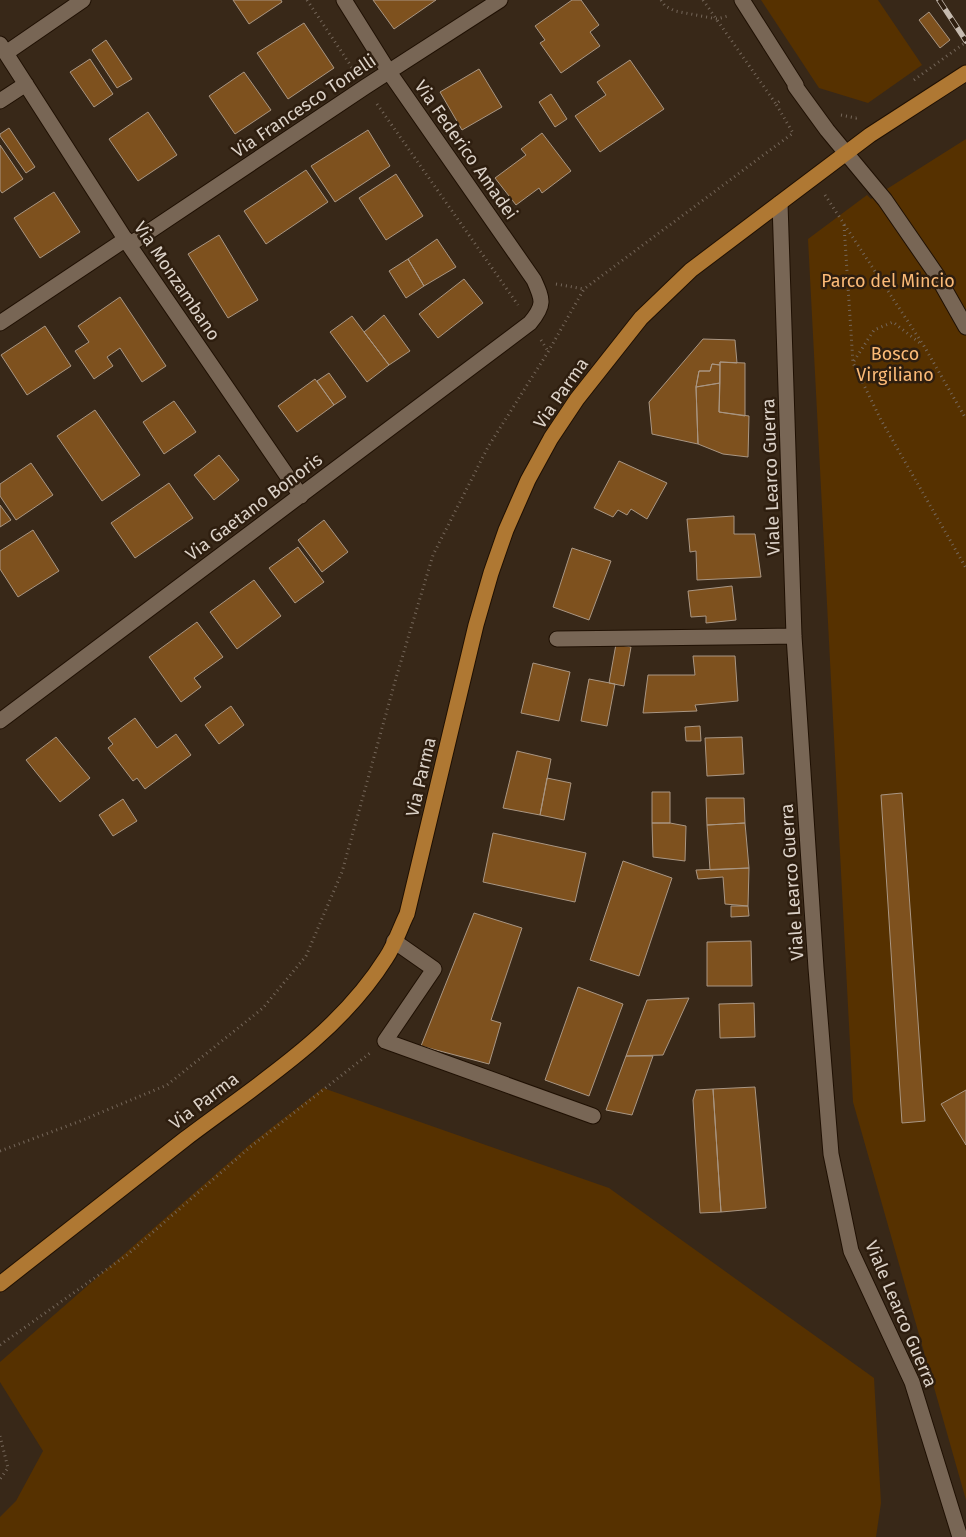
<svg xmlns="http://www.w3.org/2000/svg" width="966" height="1537" viewBox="0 0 966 1537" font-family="'Fira Sans',sans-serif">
<rect width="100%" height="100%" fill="#382818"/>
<path fill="#563100" d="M761 0H878L922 65 868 103 819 88Z
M966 139V1500L853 1102 808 239 867 195 871 199Z
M323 1088 609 1188 874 1378 881 1503 876 1537H0V1517L16 1501 43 1451 0 1382V1362L248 1146Z"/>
<path fill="#7e511e" stroke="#a99683" d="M233 0H281L282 2 249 24Z
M373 0H436L394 29Z
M572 0H581L599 25 590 32 600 46 561 73 540 43 545 40 535 26Z
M929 12 950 40 940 48 919 20Z
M304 23 334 68 288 99 257 53Z
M106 40 132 79 117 88 92 50Z
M90 59 113 94 94 107 70 72Z
M630 60 664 109 600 152 575 116 606 95 597 82Z
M479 69 502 107 462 130 440 92Z
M244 72 271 110 235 134 209 96Z
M551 94 567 119 555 127 539 102Z
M148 112 177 155 138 181 109 139Z
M9 128 35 167 26 173 0 136V134Z
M368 130 390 166 335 202 311 166Z
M542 133 571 171 542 193 539 188 516 205 495 178 526 155 521 149Z
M0 145 23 179 2 193 0 190Z
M306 170 328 202 266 244 244 211Z
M396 174 423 216 386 240 359 198Z
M54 192 80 232 40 258 14 218Z
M219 235 258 300 228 318 188 254Z
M437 239 456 267 424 286 408 259Z
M408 259 424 286 406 298 389 271Z
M464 279 483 303 438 338 419 314Z
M120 297 166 366 142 382 120 348 107 357 113 366 94 379 75 351 89 342 78 326Z
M384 315 410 351 389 365 364 332Z
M352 316 389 365 367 382 330 332Z
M45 326 71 366 27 395 1 355Z
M703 339 735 340 737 363 720 362V365L712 364 710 371H699L696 387 698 444 652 434 649 402Z
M720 362 745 363V416L719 412Z
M712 364 720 365V383L696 387 699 371H710Z
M329 373 346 397 334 405 317 381Z
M315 379 334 405 297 432 278 406Z
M720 383 719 412 749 416 748 457 723 454 698 444 696 387Z
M174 401 196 432 164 454 143 422Z
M95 410 140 475 102 501 57 436Z
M219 455 239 480 214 500 194 475Z
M619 461 667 483 647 519 631 509 627 515 618 510 613 517 594 508Z
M31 463 53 495 16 520 0 496V484Z
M169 483 193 518 135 558 111 523Z
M0 505 11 520 0 527Z
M734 516V534H755L761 577 697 580 696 551 690 552 687 519Z
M324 520 348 552 322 572 298 540Z
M33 530 59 571 18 597 0 569V551Z
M298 547 324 582 295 603 269 568Z
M572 548 611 561 589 620 553 607Z
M254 580 281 616 237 649 210 612Z
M732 586 736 620 706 623V616L691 617 688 591Z
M197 622 223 657 194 678 201 687 181 702 149 657Z
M616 644 631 647 624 686 609 683Z
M693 656H735L738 701 695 705 697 711 643 713 648 675H695Z
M533 663 570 672 559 721 521 713Z
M589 679 615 684 607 726 581 721Z
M231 706 244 725 219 744 205 725Z
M135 718 157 748 176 734 191 755 145 789 137 778 133 781 108 748 113 744 108 738Z
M700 726 701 741H686L685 727Z
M56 737 90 778 60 802 26 760Z
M742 737 744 774 707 776 705 738Z
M517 751 551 759 540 815 503 808Z
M547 778 571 783 564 820 540 815Z
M652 792H670V823H652Z
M902 793 925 1121 902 1123 881 795Z
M706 798H744L745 823 707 825Z
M123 799 137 821 113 836 99 815Z
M652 823H670L686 826 685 861 653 857Z
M745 823 749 868 710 870 707 825Z
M493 833 586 853 575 902 483 882Z
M623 861 672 878 639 976 590 960Z
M749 868 748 906 725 904 723 877 698 879 696 870Z
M731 906H748L749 916 731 917Z
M474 913 522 928 491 1020 501 1023 489 1064 421 1046Z
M751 941 752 986H707V942Z
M578 987 623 1004 589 1096 545 1080Z
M689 998 663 1055 626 1056 647 1000Z
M754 1003 755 1037 720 1038 719 1004Z
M626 1056H653L632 1115 606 1110Z
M755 1087 766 1208 721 1212 713 1089Z
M713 1089 721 1212 700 1213 693 1100 696 1090Z
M966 1090V1145L941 1104Z"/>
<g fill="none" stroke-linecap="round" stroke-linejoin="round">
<defs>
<path id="minor" d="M742 0 796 85 795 86 827 130 885 200 936 274 966 327
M0 44 129 245 301 496
M6 53 83 0
M0 101 26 84
M780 203 794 636 816 968 831 1154 851 1251 912 1382 960 1537
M129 245 365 87 500 0
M0 323 126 239
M557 639 794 636
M0 721 530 323C545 305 543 300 534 280L389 72 344 0
M394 941 434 969 385 1041 593 1116"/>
<path id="major" d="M0 1284C62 1236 123 1187 185 1139 256 1085 337 1036 386 958 395 945 400 928 407 914L476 625 491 573 506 530 528 480 551 438 577 399 641 318 691 270 870 135 966 73"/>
</defs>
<use href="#minor" stroke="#1f1003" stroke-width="17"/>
<use href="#major" stroke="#1f1003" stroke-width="17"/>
<path stroke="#75675a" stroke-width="3" stroke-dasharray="1 4" stroke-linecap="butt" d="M307 0 355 72
M661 0 665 6 675 11 717 19 728 16
M703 0 776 104
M914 80 966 42
M377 104 518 305
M841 115 856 118 859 117
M825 195 924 346 966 419
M844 225 853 363 881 420 966 568
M556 284 584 289
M541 340 548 351
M854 361 874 330 893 322 921 344
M0 1151 78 1122 167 1085 263 1008 306 956 342 872 396 678 433 555 488 447 548 352 584 289 793 133 776 104 781 100
M0 1345 127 1255 249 1148 370 1053
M0 1436 8 1468 0 1479"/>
<use href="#minor" stroke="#786655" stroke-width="15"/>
<use href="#major" stroke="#af7833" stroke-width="15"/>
<defs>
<path id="rail" d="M939 0 966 41"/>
</defs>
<use href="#rail" stroke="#c6bbb0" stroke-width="5.5"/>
<use href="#rail" stroke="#2e1e0f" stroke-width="4" stroke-dasharray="11" stroke-linecap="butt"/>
</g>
<g text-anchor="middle" stroke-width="5" stroke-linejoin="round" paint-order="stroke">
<g font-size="18" fill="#dcd2c8" stroke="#2e1e0f">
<text transform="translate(304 106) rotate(-34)" y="6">Via Francesco Tonelli</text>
<text transform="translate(466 150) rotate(55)" y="6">Via Federico Amadei</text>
<text transform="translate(177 281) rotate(56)" y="6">Via Monzambano</text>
<text transform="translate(561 393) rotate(-55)" y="6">Via Parma</text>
<text transform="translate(771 477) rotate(-92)" y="6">Viale Learco Guerra</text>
<text transform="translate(254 507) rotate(-37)" y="6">Via Gaetano Bonoris</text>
<text transform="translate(421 777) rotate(-77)" y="6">Via Parma</text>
<text transform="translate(792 882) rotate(-94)" y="6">Viale Learco Guerra</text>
<text transform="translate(204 1101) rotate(-37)" y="6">Via Parma</text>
<text transform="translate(901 1314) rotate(67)" y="6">Viale Learco Guerra</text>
</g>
<g font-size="18" fill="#fbba77" stroke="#2e1e0f">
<text x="888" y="287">Parco del Mincio</text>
<text x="895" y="360">Bosco<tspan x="895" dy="21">Virgiliano</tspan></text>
</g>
</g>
</svg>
